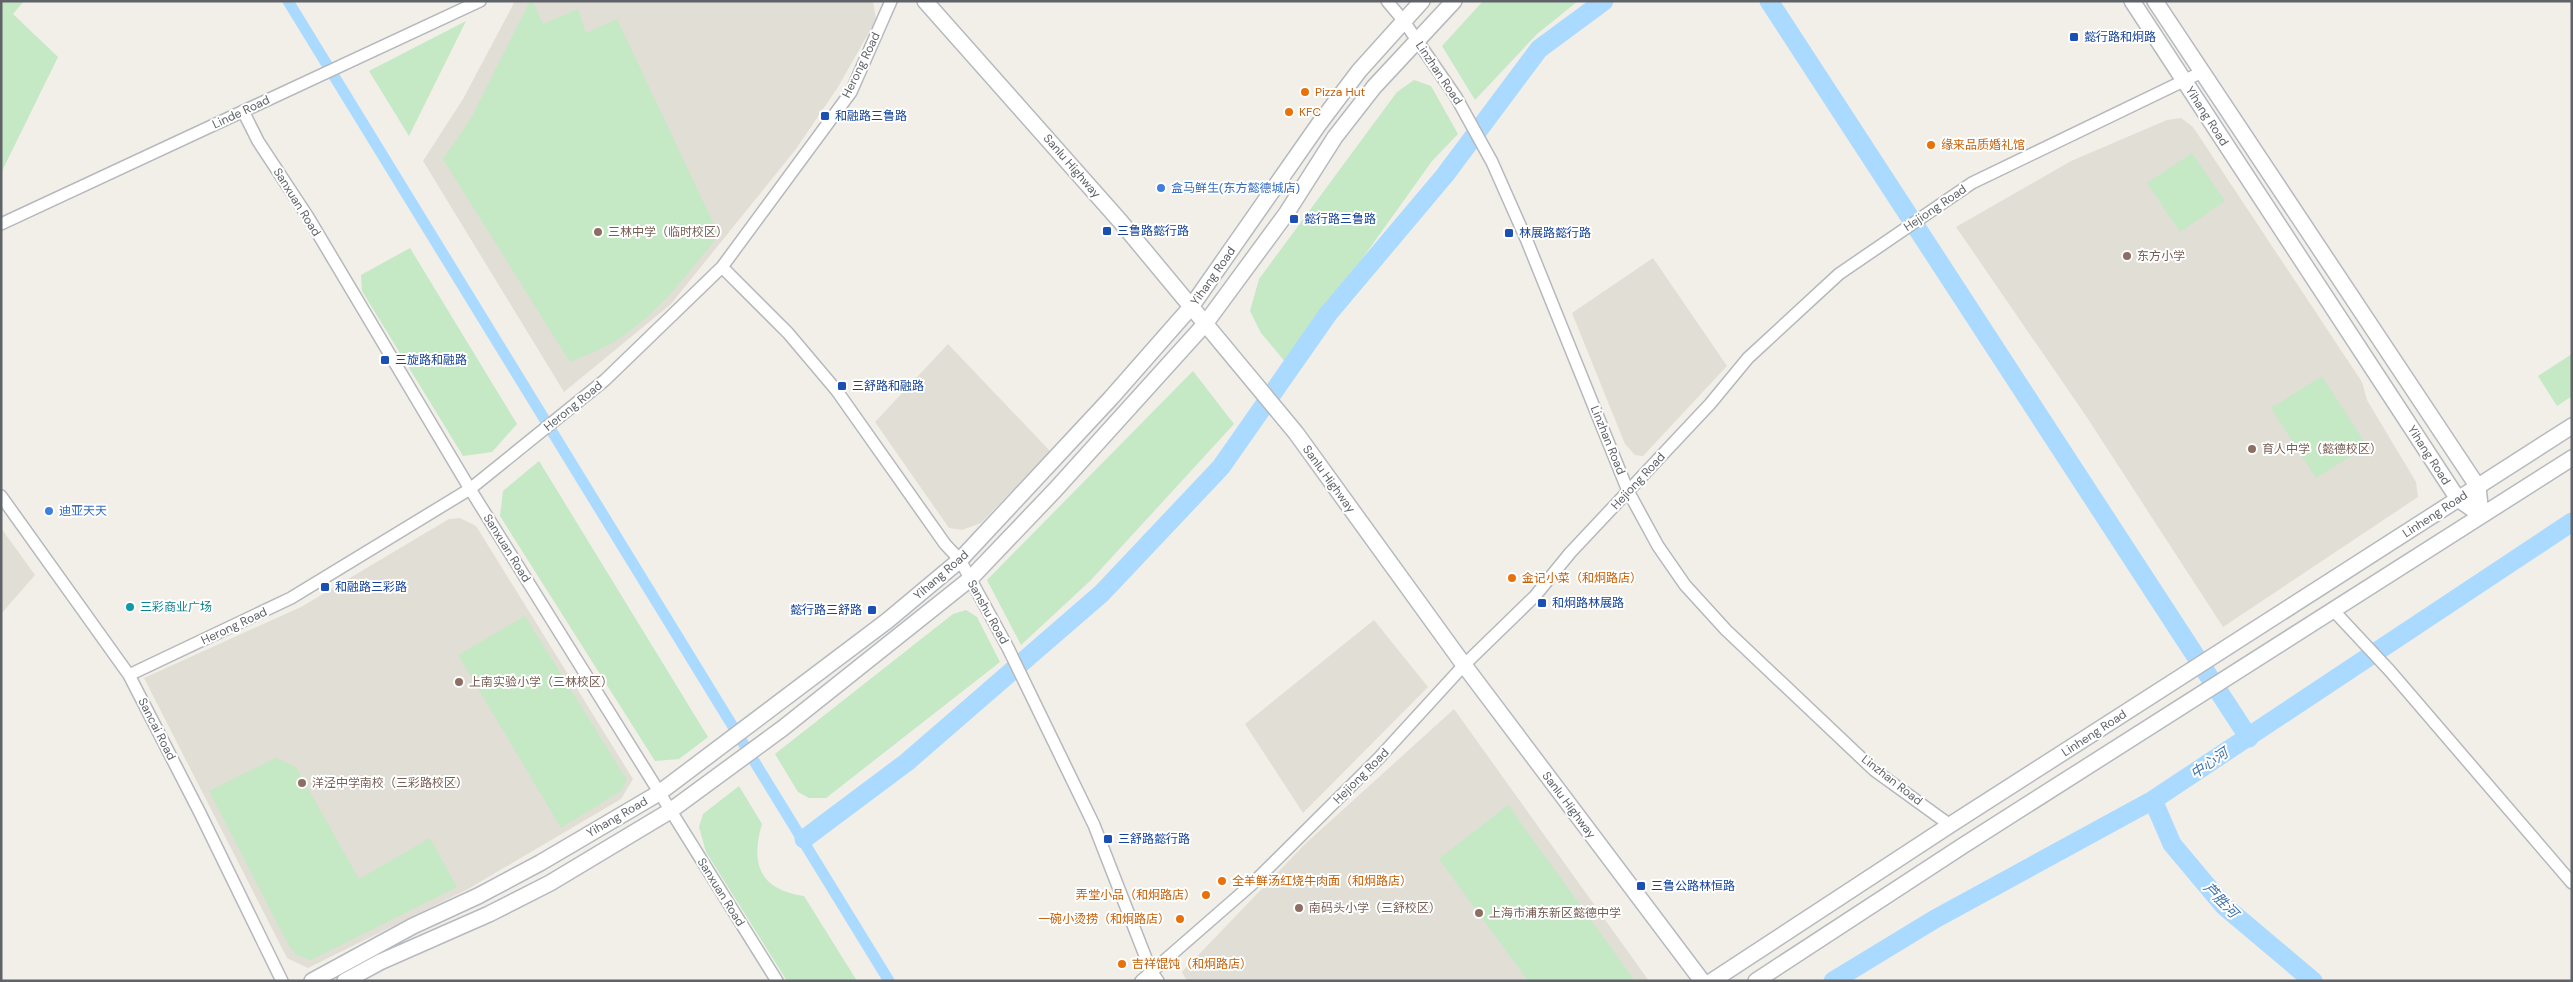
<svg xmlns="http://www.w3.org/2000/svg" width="2573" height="982" viewBox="0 0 2573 982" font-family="'DM Sans','Noto Sans SC',sans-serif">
<rect width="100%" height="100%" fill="#f1efe8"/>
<path fill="#e1ded6" d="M515 1H873L876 20 838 87 796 149 671 304 564 392 423 161 463 99Z
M2181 118 2193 127 2362 382 2367 400 2416 482 2418 497 2223 627 2086 416 1956 227 2071 161 2167 120Z
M1653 258 1727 366 1643 456 1635 455 1625 444 1572 313Z
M948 344 1050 451 981 523 962 530 949 528 875 422Z
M460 518 476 526 633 779 621 799 468 889 308 968 287 958 144 678 301 607 449 519Z
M1 528 35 575 1 614Z
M1374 620 1428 687 1303 813 1245 724Z
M1454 709 1649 981H1187L1182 972 1305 844Z"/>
<path fill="#c5e8c5" d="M1 1H24L13 14 58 57 1 173Z
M530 1H533L543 24 578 9 586 33 617 19 719 235C687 274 656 317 612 343 599 350 584 356 570 362L443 159 470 120Z
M1483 1H1578L1537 34 1475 100 1442 46Z
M466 21 409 136 369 71Z
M1414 80 1431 86 1458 134 1432 161 1287 364 1261 333 1250 311 1259 279 1397 92Z
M2192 153 2225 201 2180 232 2147 183Z
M410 248 517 424 492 452 463 456 362 291 361 275Z
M2572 354V396L2557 406 2538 376Z
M1193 371 1234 424 1090 581 1021 645 987 580Z
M2322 376 2367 446 2316 478 2271 408Z
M539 461 708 737 679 759 655 761 500 516 503 491Z
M966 610 977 617 1000 662 826 798H809L798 792 775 754 953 614Z
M525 616 627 780 621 791 561 828 458 655Z
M276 758 296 767 359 879 430 838 457 887 311 960 296 955 289 946 209 791Z
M739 786 762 824C750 864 760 890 804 896L857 981H787L706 852 699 827 703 814Z
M1508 805 1635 981H1528L1439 859Z"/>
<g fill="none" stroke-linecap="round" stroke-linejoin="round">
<path stroke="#aadaff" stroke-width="11" d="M288 1 889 981"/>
<path stroke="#aadaff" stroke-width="19" d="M1769 1 2249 738
M2153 800 2172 844 2224 906 2313 981
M804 839 907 762 1102 593 1221 467 1328 314 1445 175 1539 49 1604 1
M1833 981 1935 919 2153 800 2572 522"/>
<defs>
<path id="street" d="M1387 1 1403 20 1456 97 1492 162 1527 241 1628 491 1658 546 1685 585 1726 630 1874 770 1950 825
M243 111 258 141 308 217 470 489 777 981
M1 224 480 1
M722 267 788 333 837 391 945 544 960 560 1008 648 1094 825 1151 971 1158 981
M1 496 129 675 200 813 282 981
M2333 610 2390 671 2572 883
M129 675 291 598 470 489 605 380 722 267 851 92 891 1
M1141 981 1251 885 1379 758 1464 665 1535 596 1570 553 1710 404 1748 358 1839 274 1972 183 2202 72"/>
<path id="secondary" d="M925 1 1120 221 1296 433 1464 665 1702 981
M2132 1 2458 499 2481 515
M2155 1 2478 487 2481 515
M312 981 413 926 478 896 540 863 659 793 887 621 960 560 1111 398 1191 307 1319 124 1359 71 1422 1
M345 981 380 962 489 914 550 883 670 811 783 728 970 579 1055 490 1205 324 1286 214 1335 137 1374 87 1454 1
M1712 981 1950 825 2572 426
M1756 981 1964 845 2572 458"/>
</defs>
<use href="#street" stroke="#b5b8bc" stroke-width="14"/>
<use href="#secondary" stroke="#b6babf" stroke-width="18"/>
<use href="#street" stroke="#fff" stroke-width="11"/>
<use href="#secondary" stroke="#fff" stroke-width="15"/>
</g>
<g fill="#1a4fb4" stroke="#fff" stroke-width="2">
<rect x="2069" y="32" width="10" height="10" rx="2.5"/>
<rect x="820" y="111" width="10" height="10" rx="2.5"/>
<rect x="1289" y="214" width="10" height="10" rx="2.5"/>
<rect x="1102" y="226" width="10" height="10" rx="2.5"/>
<rect x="1504" y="228" width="10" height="10" rx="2.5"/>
<rect x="380" y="355" width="10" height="10" rx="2.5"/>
<rect x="837" y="381" width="10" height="10" rx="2.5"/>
<rect x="320" y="582" width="10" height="10" rx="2.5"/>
<rect x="1537" y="598" width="10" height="10" rx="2.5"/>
<rect x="867" y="605" width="10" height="10" rx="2.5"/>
<rect x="1103" y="834" width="10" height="10" rx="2.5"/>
<rect x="1636" y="881" width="10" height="10" rx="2.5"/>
</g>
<g fill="#e8710a" stroke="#fff" stroke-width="2">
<circle cx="1305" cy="92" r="5"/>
<circle cx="1289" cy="112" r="5"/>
<circle cx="1931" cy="145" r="5"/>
<circle cx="1512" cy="578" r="5"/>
<circle cx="1222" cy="881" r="5"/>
<circle cx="1206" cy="895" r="5"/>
<circle cx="1180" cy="919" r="5"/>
<circle cx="1122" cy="964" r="5"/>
</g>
<g fill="#3f7fe0" stroke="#fff" stroke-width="2">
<circle cx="1161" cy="188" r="5"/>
<circle cx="49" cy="511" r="5"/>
</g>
<g fill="#8d6e63" stroke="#fff" stroke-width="2">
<circle cx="598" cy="232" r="5"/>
<circle cx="2127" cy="256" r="5"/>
<circle cx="2252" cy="449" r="5"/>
<circle cx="459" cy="682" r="5"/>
<circle cx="302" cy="783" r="5"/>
<circle cx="1299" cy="908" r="5"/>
<circle cx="1479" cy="913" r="5"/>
</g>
<circle fill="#0f9aa8" stroke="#fff" stroke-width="2" cx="130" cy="607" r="5"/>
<g text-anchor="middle" stroke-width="4" stroke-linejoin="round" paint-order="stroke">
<g font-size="12" fill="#164399" stroke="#fff" text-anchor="start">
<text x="2084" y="41">懿行路和炯路</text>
<text x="835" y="120">和融路三鲁路</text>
<text x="1304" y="223">懿行路三鲁路</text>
<text x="1117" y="235">三鲁路懿行路</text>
<text x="1519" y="237">林展路懿行路</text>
<text x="395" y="364">三旋路和融路</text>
<text x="852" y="390">三舒路和融路</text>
<text x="335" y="591">和融路三彩路</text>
<text x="1552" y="607">和炯路林展路</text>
<text x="862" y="614" text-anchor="end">懿行路三舒路</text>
<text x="1118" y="843">三舒路懿行路</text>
<text x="1651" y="890">三鲁公路林恒路</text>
</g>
<g font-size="12" fill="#5f6368" stroke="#fff">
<text transform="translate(861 65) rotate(-64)" y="4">Herong Road</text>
<text transform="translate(1439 73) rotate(56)" y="4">Linzhan Road</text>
<text transform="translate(241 112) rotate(-25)" y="4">Linde Road</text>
<text transform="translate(2207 116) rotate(57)" y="4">Yihang Road</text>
<text transform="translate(1072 166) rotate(49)" y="4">Sanlu Highway</text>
<text transform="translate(297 202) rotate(58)" y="4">Sanxuan Road</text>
<text transform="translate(1935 208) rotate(-34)" y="4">Hejiong Road</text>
<text transform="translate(1213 276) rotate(-55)" y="4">Yihang Road</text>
<text transform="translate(573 406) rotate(-39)" y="4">Herong Road</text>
<text transform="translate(1608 440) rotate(68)" y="4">Linzhan Road</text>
<text transform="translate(2429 455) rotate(57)" y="4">Yihang Road</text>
<text transform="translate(1329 479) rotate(54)" y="4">Sanlu Highway</text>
<text transform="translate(1638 481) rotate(-47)" y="4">Hejiong Road</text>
<text transform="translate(2435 514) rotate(-33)" y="4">Linheng Road</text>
<text transform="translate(507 548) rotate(58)" y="4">Sanxuan Road</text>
<text transform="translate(941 575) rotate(-41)" y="4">Yihang Road</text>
<text transform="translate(988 612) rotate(61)" y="4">Sanshu Road</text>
<text transform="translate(234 626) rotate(-25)" y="4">Herong Road</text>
<text transform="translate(157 729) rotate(63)" y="4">Sancai Road</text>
<text transform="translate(2094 733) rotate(-33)" y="4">Linheng Road</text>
<text transform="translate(1361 776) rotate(-45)" y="4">Hejiong Road</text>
<text transform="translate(1892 780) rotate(38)" y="4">Linzhan Road</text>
<text transform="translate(1569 805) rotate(53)" y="4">Sanlu Highway</text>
<text transform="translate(617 817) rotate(-30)" y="4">Yihang Road</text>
<text transform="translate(721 892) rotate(58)" y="4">Sanxuan Road</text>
</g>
<g font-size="12" fill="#c56008" stroke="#fff" text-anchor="start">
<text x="1315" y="96">Pizza Hut</text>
<text x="1299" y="116">KFC</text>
<text x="1941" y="149">缘来品质婚礼馆</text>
<text x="1522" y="582">金记小菜（和炯路店）</text>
<text x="1232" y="885">全羊鲜汤红烧牛肉面（和炯路店）</text>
<text x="1196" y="899" text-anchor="end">弄堂小品（和炯路店）</text>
<text x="1170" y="923" text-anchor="end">一碗小烫捞（和炯路店）</text>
<text x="1132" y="968">吉祥馄饨（和炯路店）</text>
</g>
<g font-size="12" fill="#366cbe" stroke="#fff" text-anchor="start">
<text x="1171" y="192">盒马鲜生(东方懿德城店)</text>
<text x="59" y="515">迪亚天天</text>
</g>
<g font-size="12" fill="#785e54" stroke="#fff" text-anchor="start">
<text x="608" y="236">三林中学（临时校区）</text>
<text x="2137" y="260">东方小学</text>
<text x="2262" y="453">育人中学（懿德校区）</text>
<text x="469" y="686">上南实验小学（三林校区）</text>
<text x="312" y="787">洋泾中学南校（三彩路校区）</text>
<text x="1309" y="912">南码头小学（三舒校区）</text>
<text x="1489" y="917">上海市浦东新区懿德中学</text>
</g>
<g font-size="12" fill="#0d838f" stroke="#fff" text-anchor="start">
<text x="140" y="611">三彩商业广场</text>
</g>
<g font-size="14" font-style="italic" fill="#4174aa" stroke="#fff">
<text transform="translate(2209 763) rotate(-34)" y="5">中心河</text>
<text transform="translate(2221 900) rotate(46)" y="5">芦胜河</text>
</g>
</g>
<rect width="2573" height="982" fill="none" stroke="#5f6368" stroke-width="5"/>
</svg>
